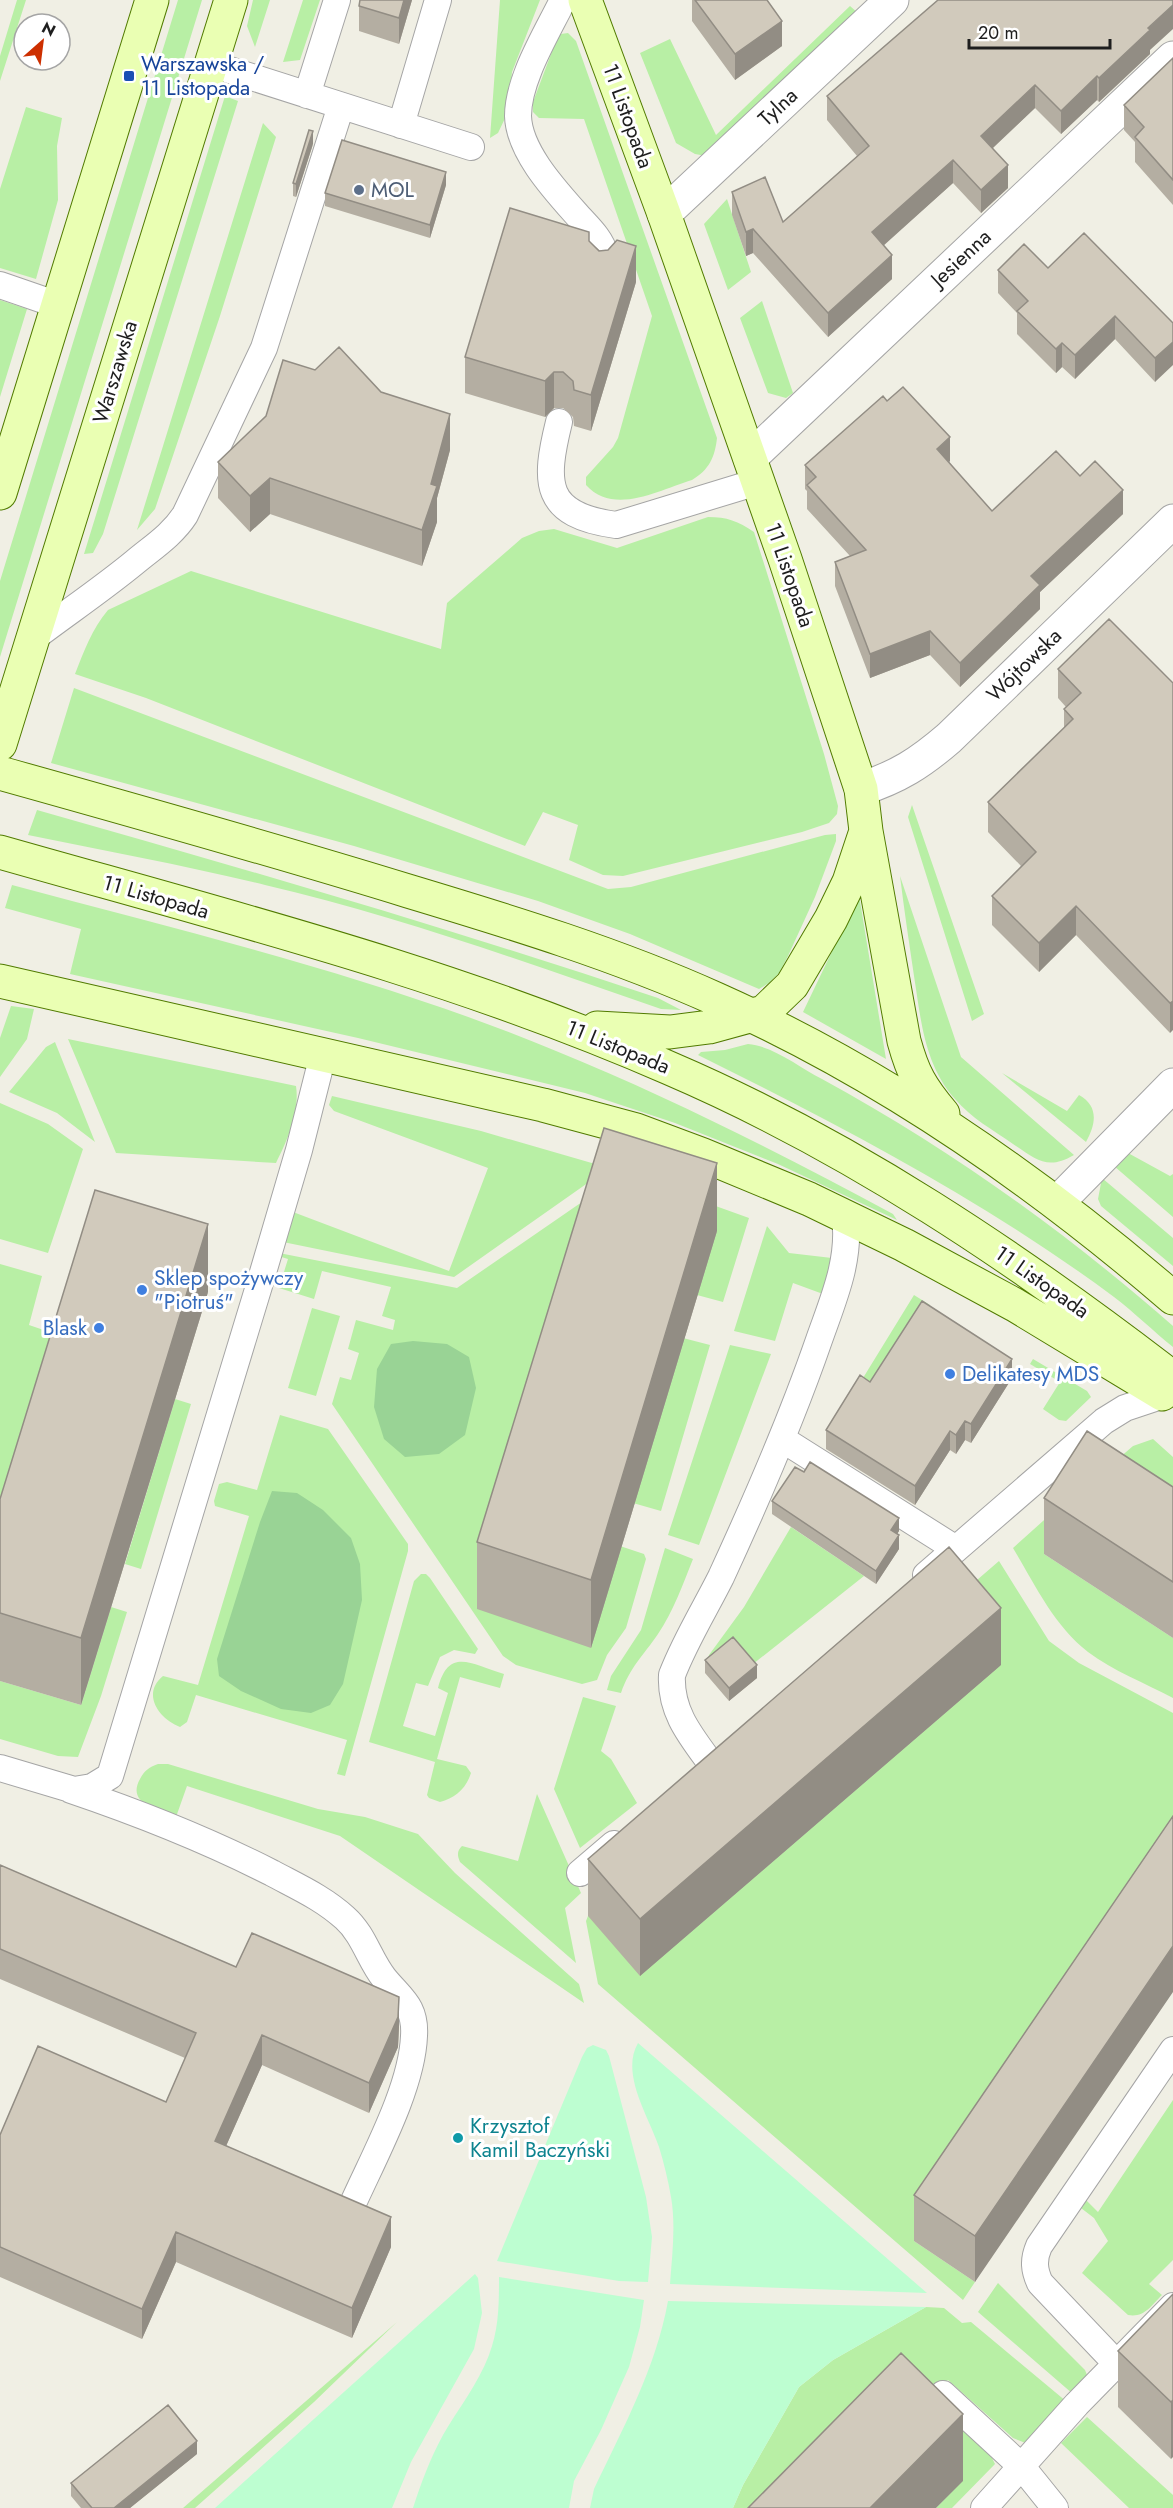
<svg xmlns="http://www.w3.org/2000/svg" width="1173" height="2508" viewBox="0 0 1173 2508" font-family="Jost,sans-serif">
<rect width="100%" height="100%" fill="#f0efe4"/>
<path fill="#b8efa5" d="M17 0H26L0 81V56Z
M178 0H202L0 657V581Z
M253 0H270L255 47 247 26Z
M303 0H320L300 60 283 62Z
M500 0H540L512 72 508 112 498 133 490 138Z
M850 6 858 13 706 156 695 154 676 143 640 53 670 39 716 135Z
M568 33 576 41 717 438C715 457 709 470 692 480 659 490 614 516 586 485V477L613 447 618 438 652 316 584 119 539 118 533 112V102L557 38 561 34Z
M225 96 238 101 103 534 93 553 84 554Z
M26 107 62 118 57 146 58 200 36 279 0 268V189Z
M263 123 276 137 220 316 155 509 137 530Z
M727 199 751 272 728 290 704 224Z
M0 300 27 309 0 397Z
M762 301 793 393 786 398 768 393 740 318Z
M708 517C727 517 738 521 754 532L824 754 838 806 837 814 829 823 802 832 623 876 603 875 569 860 578 825 543 812 525 846 146 698 75 674C84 651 92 629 108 610L191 571 441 649 447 603 522 538 539 531 554 529 617 548Z
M74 688 608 889 631 887 825 835 836 834V841L815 897 788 956 779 973 769 983 759 989 630 934 538 901 354 846 51 763Z
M912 805 984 1014 972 1021 908 817Z
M37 810C245 869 452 929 658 998L681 1010 661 1009C530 964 399 916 265 885 187 866 107 851 28 835Z
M900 876 961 1057 1074 1155C1047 1171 1036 1159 1013 1144 993 1130 971 1118 955 1099 924 1064 921 1020 914 976 909 942 904 909 900 876Z
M12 885C195 934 381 978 556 1051 672 1098 783 1155 893 1214L897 1220 778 1164 675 1123 585 1093 358 1038 70 974 81 929 5 908Z
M859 895 886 1059 803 1012Z
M11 1006 34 1009 27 1039 0 1077V1038Z
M68 1039 296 1086C300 1112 287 1141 276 1163L116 1153Z
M55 1042 95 1142 57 1113 9 1092 46 1047Z
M748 1044C773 1046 799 1067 822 1079 947 1147 1066 1232 1173 1326V1347C1153 1331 1135 1313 1114 1297 985 1201 842 1126 698 1055L701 1052 725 1050Z
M1002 1073 1067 1111 1079 1095C1099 1106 1096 1124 1086 1142Z
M332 1096 481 1131 609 1168 454 1277 283 1242 293 1212 449 1271 488 1168 334 1111 329 1105Z
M0 1103 48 1124 83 1149 48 1253 0 1239Z
M1128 1153 1170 1176 1173 1174V1217L1114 1166Z
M624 1173 749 1218 723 1302 697 1295 620 1546 644 1554 646 1559 626 1628 607 1655 597 1680 582 1684 516 1665 503 1656 332 1404 340 1377 351 1380 359 1353 348 1349 356 1320 393 1330 395 1320 382 1316 391 1287 322 1271 314 1299 279 1288 288 1259 278 1256 279 1253 457 1288Z
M1102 1178 1173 1238V1266L1101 1206 1098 1199Z
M767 1226 789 1253 832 1258 823 1294 793 1283 775 1341 734 1331Z
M0 1264 42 1276 29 1325 70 1339 0 1567Z
M914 1295 930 1305 870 1401 855 1391Z
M312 1308 340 1316 316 1396 288 1388Z
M683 1338 710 1345 661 1511 633 1503Z
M730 1345 771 1354 699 1545 668 1535Z
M1033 1359 1087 1391 1091 1397 1066 1421 1059 1420 1043 1409 1060 1382 1030 1364Z
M175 1399 191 1404 141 1569 125 1564Z
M280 1415 328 1429 408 1544V1551L345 1776 337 1774 347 1740 196 1695 187 1722 180 1727C159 1719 141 1694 163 1676L198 1685 249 1516 215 1506 214 1501 219 1484 227 1482 257 1490Z
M1153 1439 1173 1457V1507L1111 1465 1133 1446Z
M1083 1485 1044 1554 1173 1638V1698C1145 1683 1113 1671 1088 1652 1054 1626 1034 1583 1013 1548Z
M791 1527 864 1576 748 1668 705 1673 709 1655 744 1607Z
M665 1548 693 1559C683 1584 673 1612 658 1634 643 1656 630 1667 621 1693L607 1690 611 1676 641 1630Z
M999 1561 1049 1641 1079 1663 1173 1713V1862L914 2241 975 2282 963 2300 598 1984 586 1921 588 1916Z
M421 1574H426L430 1578 478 1649 475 1654 454 1650 440 1657 428 1686 416 1683 403 1726 435 1736 448 1693 438 1688C449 1646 472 1665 504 1674L500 1688 460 1677 437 1759 466 1766 471 1773C466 1789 455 1798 440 1802L429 1798 427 1795 435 1762 369 1742 414 1581Z
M111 1607 127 1612 101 1696 78 1757 58 1756 0 1739V1681L81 1705Z
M583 1697 616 1706 601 1751 611 1759 637 1803 580 1848 554 1789Z
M158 1764H168L318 1809 365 1817 418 1834 455 1873 579 1984 584 2003 340 1836 187 1786 176 1817C158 1809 126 1804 140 1779 144 1771 149 1767 158 1764Z
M537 1794 581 1893 565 1908 576 1963 460 1862C457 1855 457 1851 462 1846L518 1861Z
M1173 2100V2260L1149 2284 1162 2295C1151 2306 1144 2318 1128 2315L1082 2273 1108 2241 1094 2218 1081 2208 1086 2200 1098 2212Z
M998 2283 1085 2370 1087 2375 1073 2394 978 2312Z
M926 2307 944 2308 962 2323 971 2322 1067 2402 1028 2444 1013 2438 948 2380 932 2397 988 2450 995 2464 952 2508H936L963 2480 814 2508H733L743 2485 799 2387 833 2360Z
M397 2322 314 2402 195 2508H183Z
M1087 2417 1173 2495V2508H1129L1061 2443Z"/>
<path fill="#99d395" d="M413 1341 447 1344 469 1357 476 1388 465 1435 439 1454 405 1457 384 1439 374 1407 377 1369 391 1344Z
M272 1491 297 1493 323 1510 351 1538 360 1564 362 1600 343 1684 330 1705 311 1713 281 1709 241 1691 219 1676 217 1659 260 1522Z"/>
<path fill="#bdfed1" d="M638 2043 927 2293 670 2284C672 2256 676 2225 671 2197 668 2180 664 2163 659 2147 649 2117 620 2074 638 2043Z
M593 2045 606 2050 609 2056 646 2197 652 2237 648 2282 619 2281 497 2261 582 2057 587 2048Z
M475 2274 478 2278 482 2313 474 2349 411 2462 392 2508H215Z
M499 2277 644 2300 640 2327 629 2367 601 2430 574 2481 569 2508H413C421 2483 430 2459 443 2435 458 2409 478 2384 489 2355 499 2329 499 2304 499 2277Z
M668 2301 926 2307 833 2360 799 2387 743 2485 733 2508H590L594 2489C623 2428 656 2368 668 2301Z"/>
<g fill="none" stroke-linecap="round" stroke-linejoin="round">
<defs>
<path id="lane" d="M563 0C547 33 518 79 518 116 519 152 556 191 579 217 589 228 601 239 605 254 607 260 604 266 603 272
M211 64 471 147
M307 95 337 0
M401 125 438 0
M0 285 58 305
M559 422C544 483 543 515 616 525L757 482
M31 640C65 614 101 590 135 562 153 547 172 535 185 515L264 348 341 106
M782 1439 956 1549
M926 1575 1104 1421 1125 1408 1164 1395
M709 1761C689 1734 670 1710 672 1675 685 1641 705 1609 721 1577 757 1499 791 1421 819 1340 833 1300 851 1260 845 1217
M0 1768 74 1790 92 1787 110 1776 259 1286 299 1150 323 1055
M71 1790C139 1813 207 1840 272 1873 298 1887 323 1898 345 1918 364 1935 369 1959 384 1978 401 1999 416 2006 414 2036 412 2089 372 2160 350 2210
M580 1873 614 1844
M1116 2363 1040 2283C1034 2270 1033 2260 1039 2246L1173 2050
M943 2394 1022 2467 1055 2508
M984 2508 1077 2404 1173 2306"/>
<path id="street" d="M664 214 892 0
M750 458 1173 58
M861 789C898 777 920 763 949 738L1173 521
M1057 1203 1173 1085"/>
<path id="secondary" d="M585 0 664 214 785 559 861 789 866 831 904 1041C913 1074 921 1088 943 1114
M0 493 152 0
M0 744 231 0
M0 773C136 811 272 849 408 891 511 922 616 954 716 999 882 1073 1035 1179 1173 1298
M0 852C225 916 455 974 669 1068 851 1146 1017 1258 1173 1378
M0 981 543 1105 636 1130 703 1155 809 1199 904 1245 1015 1305 1162 1394
M597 1028 670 1032 709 1027 764 1012 792 985 831 919 849 882 865 834"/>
</defs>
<use href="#lane" stroke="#a5a5a5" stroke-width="28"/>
<use href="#street" stroke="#a5a5a5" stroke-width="35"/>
<use href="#secondary" stroke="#517b00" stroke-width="35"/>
<use href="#lane" stroke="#fff" stroke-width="26"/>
<use href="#street" stroke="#fff" stroke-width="33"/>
<use href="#secondary" stroke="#eaffb3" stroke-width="33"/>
</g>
<path fill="#b4aea2" d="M360 0H412L399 44 359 31V6Z
M692 0H767L782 46 735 80 692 21Z
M1150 50V54L1099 102 1097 100 1061 134 1035 108 993 148 1008 188 981 213 953 183 883 245 892 279 828 337 753 253 746 256 732 215V192L783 222 857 156 827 120V96Z
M1173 58V205L1135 162V142L1124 130V105Z
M313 144 296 197 293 196V183Z
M446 185 430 238 325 206V193Z
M589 241 636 282 591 431 574 426 573 417 563 408H554L545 417 465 393V357Z
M1048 268 1173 323 1155 382 1115 339 1075 379 1062 367 1056 373 1017 334V313L998 293V270Z
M381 392 450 450 437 498V522L422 566 270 514 250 532 218 498V462Z
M887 401 950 461 949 462 992 511 1080 476 1123 514 1040 592V609L960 687 930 655 870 678 835 586V562L850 556 807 509V491L805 489V465Z
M1058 669 1173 683 1170 1033 1076 935 1039 972 992 925V896L1021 866 988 832V802L1064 728V709L1066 707 1058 698Z
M717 1231 591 1648 477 1609V1542Z
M208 1292 81 1705 0 1681V1499Z
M1012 1378 971 1443 965 1440 956 1454 950 1450 915 1505 826 1449V1430L870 1382Z
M1173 1487V1638L1044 1554V1498Z
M772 1501 899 1531 897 1534 899 1549 876 1584 772 1514Z
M705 1660 757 1678 729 1701 705 1673Z
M1001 1665 640 1976 588 1916V1859Z
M1173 1816 975 2282 914 2241V2195Z
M0 1865 236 1967 399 2027 398 2047 369 2113 262 2065 226 2146 391 2247 352 2338 176 2262 142 2339 0 2277V2135L166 2102 185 2058 0 1979Z
M1173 2294 1171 2459 1118 2407V2351Z
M197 2454 130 2508H81L71 2496V2483Z"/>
<path fill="#928d84" d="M404 0H412L399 44V18Z
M1173 5V29L1150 50V54L1099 102V78L1148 28Z
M782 21V46L735 80V54Z
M1097 76V100L1061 134V111Z
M1035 85V108L981 159V136Z
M313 131V144L296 197V184Z
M953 160V183L872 256V232Z
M1008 165V188L981 213V190Z
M446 172V185L430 238V225Z
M753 229V253L746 256V232Z
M636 246V282L591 431V395Z
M892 255V279L828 337V313Z
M1115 316V339L1075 379V355Z
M1173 342V365L1155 382V358Z
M1062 343V367L1056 373V349Z
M554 372V408L545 417V381Z
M450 414V450L437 498V522L422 566V530L431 484Z
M950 437V461L937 473V449Z
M270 478V514L250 532V496Z
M1123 490V514L1040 592V609L960 687V663L1031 576Z
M930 631V655L870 678V654Z
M1076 906V935L1039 972V943Z
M1173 1001V1030L1170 1033V1003Z
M717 1163V1231L591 1648V1580Z
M208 1224V1292L81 1705V1638Z
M1012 1359V1378L971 1443V1424Z
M965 1421V1440L956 1454V1435Z
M950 1431V1450L915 1505V1486Z
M899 1518V1531L891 1543V1530Z
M899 1535V1549L876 1584V1571Z
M1001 1608V1665L640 1976V1919Z
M757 1665V1678L729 1701V1688Z
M1173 1946V1992L975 2282V2236Z
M399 1997V2027L398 2047 369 2113V2083Z
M262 2035V2065L215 2171V2141Z
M391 2217V2247L352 2338V2308Z
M176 2232V2262L142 2339V2309Z
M1173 2400V2457L1171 2459V2402Z
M963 2414V2481L936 2508H870Z
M197 2441V2454L130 2508H114Z"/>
<path fill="#d1cabc" stroke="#928d84" stroke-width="1.5" d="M360 0H404L399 18 359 6Z
M695 0H767L782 21 735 54Z
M938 0H1173V5L1148 28 1150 30 1099 78 1097 76 1061 111 1035 85 981 136 1008 165 981 190 953 160 872 232 892 255 828 313 753 229 746 232 732 192 765 177 783 222 869 146 827 96Z
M1173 58V180L1135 137 1144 127 1124 105Z
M309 130 313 131 296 184 293 183Z
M342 140 446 172 430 225 325 193Z
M510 208 589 232V241L599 251 608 250 617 240 636 246 591 395 574 390 573 381 563 372H554L545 381 465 357Z
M1084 233 1173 323V342L1155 358 1115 316 1075 355 1062 343 1056 349 1017 311 1028 301 998 270 1024 244 1048 268Z
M339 347 381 392 450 414 431 484 437 486 422 530 270 478 250 496 218 462 266 416 283 360 315 370Z
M903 387 950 437 937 449 992 511 1056 451 1080 476 1095 461 1123 490 1031 576 1040 585 960 663 930 631 870 654 835 562 866 550 807 485 816 477 805 465 883 396 887 401Z
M1109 619 1173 683V1001L1170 1003 1076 906 1039 943 992 896 1036 852 988 802 1073 719 1064 709 1081 693 1058 669Z
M604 1128 717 1163 591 1580 477 1542Z
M95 1190 208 1224 81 1638 0 1613V1499Z
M922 1301 1012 1359 971 1424 965 1421 956 1435 950 1431 915 1486 826 1430 860 1375 870 1382Z
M1087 1431 1173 1487V1582L1044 1498Z
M810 1462 899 1518 891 1530 899 1535 876 1571 772 1501 795 1467 804 1472Z
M949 1547 1001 1608 640 1919 588 1859Z
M733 1637 757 1665 729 1688 705 1660Z
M1173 1816V1946L975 2236 914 2195Z
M0 1865 236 1967 252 1933 399 1997 398 2017 369 2083 262 2035 215 2141 391 2217 352 2308 176 2232 142 2309 0 2247V2135L38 2046 166 2102 196 2033 0 1949Z
M1173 2294V2400L1171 2402 1118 2351Z
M901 2353 963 2414 870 2508H748Z
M168 2405 197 2441 114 2508H92L71 2483Z"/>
<rect fill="#1a4fb4" stroke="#fff" stroke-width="2" x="123" y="70" width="12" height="12" rx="3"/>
<circle fill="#5c6f8a" stroke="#fff" stroke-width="2" cx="359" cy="190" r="6"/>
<g fill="#3f7fe0" stroke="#fff" stroke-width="2">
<circle cx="142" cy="1290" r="6"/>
<circle cx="99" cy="1328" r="6"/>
<circle cx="950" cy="1374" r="6"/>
</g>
<circle fill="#0f9aa8" stroke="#fff" stroke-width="2" cx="458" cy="2138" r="6"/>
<g text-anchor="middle" stroke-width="6" stroke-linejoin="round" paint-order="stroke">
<g font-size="21" fill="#164399" stroke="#fff" text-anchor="start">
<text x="141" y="71">Warszawska /<tspan x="141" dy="24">11 Listopada</tspan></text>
</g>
<g font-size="21" fill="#1e1e1e" stroke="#fff">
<text transform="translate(778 107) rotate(-43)" y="7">Tylna</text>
<text transform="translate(628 116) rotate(70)" y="7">11 Listopada</text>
<text transform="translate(961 258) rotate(-43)" y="7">Jesienna</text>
<text transform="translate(115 372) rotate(-73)" y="7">Warszawska</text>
<text transform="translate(790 575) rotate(71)" y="7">11 Listopada</text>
<text transform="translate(1024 665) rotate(-44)" y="7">Wójtowska</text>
<text transform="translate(156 897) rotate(16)" y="7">11 Listopada</text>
<text transform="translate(618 1047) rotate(22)" y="7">11 Listopada</text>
<text transform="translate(1042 1282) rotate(35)" y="7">11 Listopada</text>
</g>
<g font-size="21" fill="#4e5e75" stroke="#fff" text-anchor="start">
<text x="371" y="197">MOL</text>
</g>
<g font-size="21" fill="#366cbe" stroke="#fff" text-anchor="start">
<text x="154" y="1285">Sklep spożywczy<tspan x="154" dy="24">"Piotruś"</tspan></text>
<text x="87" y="1335" text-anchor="end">Blask</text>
<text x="962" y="1381">Delikatesy MDS</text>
</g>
<g font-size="21" fill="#0d838f" stroke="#fff" text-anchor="start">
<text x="470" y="2133">Krzysztof<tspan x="470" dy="24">Kamil Baczyński</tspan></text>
</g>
</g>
<g transform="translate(42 42) rotate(28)"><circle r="28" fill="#ffffff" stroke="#a5a5a5" stroke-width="1.5"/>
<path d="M0-4.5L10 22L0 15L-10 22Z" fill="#cd2f00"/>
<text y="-9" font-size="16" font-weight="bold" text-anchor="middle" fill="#1e1e1e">N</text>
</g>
<path d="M969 39v9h141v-9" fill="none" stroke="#1e1e1e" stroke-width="3"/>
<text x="978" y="39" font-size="18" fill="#1e1e1e" stroke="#ffffff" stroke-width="4.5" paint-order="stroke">20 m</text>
</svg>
